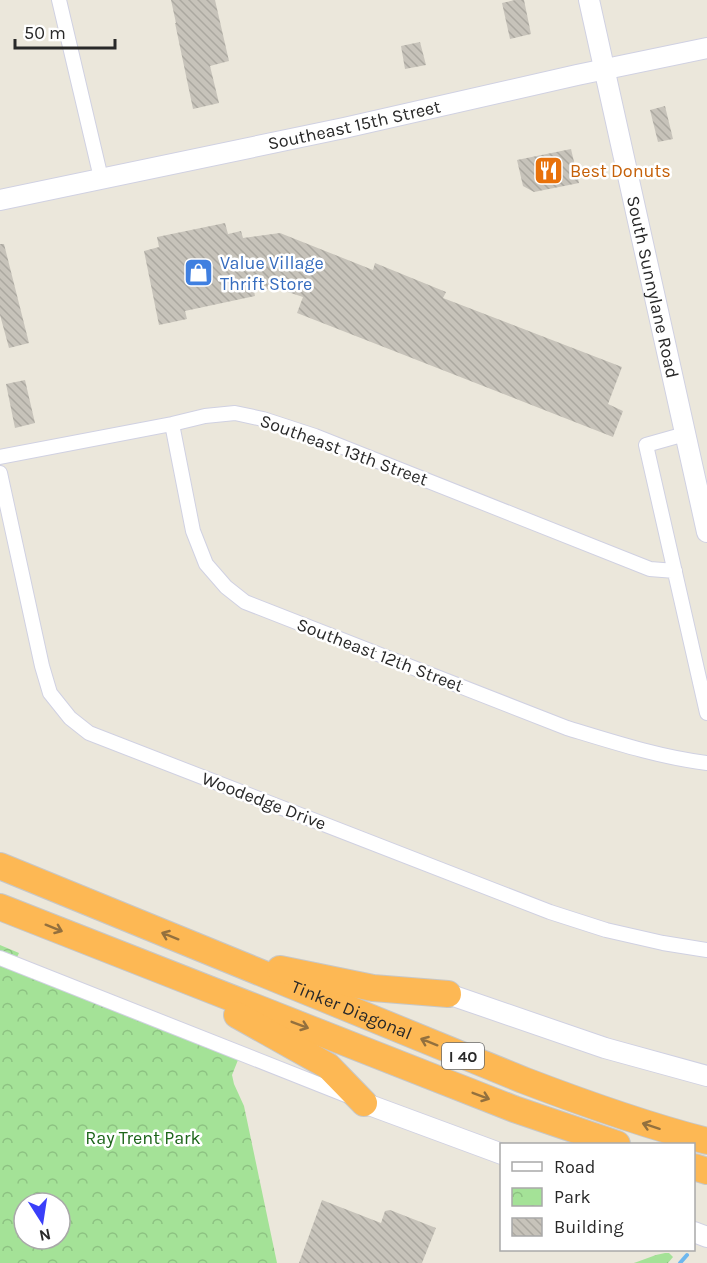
<svg xmlns="http://www.w3.org/2000/svg" width="707" height="1263" viewBox="0 0 707 1263" font-family="Karla,sans-serif">
<defs>
<pattern id="forest-firs" width="22" height="20" patternUnits="userSpaceOnUse" patternTransform="scale(1.5)"><rect width="22" height="20" fill="#a4e297"/><path d="M5 1l3.5 6h-7zM16 11l3.5 6h-7z" fill="#8dc282"/></pattern>
<pattern id="park-crowns" width="20" height="18" patternUnits="userSpaceOnUse" patternTransform="scale(1.5)"><rect width="20" height="18" fill="#a4e297"/><path d="M2 6a3 3 0 1 1 6 0M12 15a3 3 0 1 1 6 0" fill="none" stroke="#8dc282"/></pattern>
<pattern id="building-back-hatch" width="6" height="6" patternUnits="userSpaceOnUse" patternTransform="scale(1.5)"><rect width="6" height="6" fill="#c7c3ba"/><path d="M-1 5l2 2M0 0l6 6M5-1l2 2" fill="none" stroke="#aba8a0"/></pattern>
</defs>
<rect width="100%" height="100%" fill="#ebe7db"/>
<path fill="url(#forest-firs)" d="M665 1253H669L673 1257 668 1263H634L656 1255Z"/>
<path fill="url(#park-crowns)" fill-rule="evenodd" d="M0 945 19 953 11 970 238 1060 232 1075 234 1084 244 1106 277 1263H0ZM24 1203H60V1239H24Z"/>
<g fill="none" stroke-linecap="round" stroke-linejoin="round">
<path stroke="#6db7ee" stroke-width="4" d="M680 1263 687 1255"/>
</g>
<path fill="url(#building-back-hatch)" d="M171 0H215L229 61 210 66 219 103 193 109 175 23H176Z
M515 0H524L531 34 510 39 502 3Z
M420 42 426 65 405 69 401 46Z
M665 106 673 139 658 142 650 110Z
M571 149 579 183 534 192 523 186 517 160Z
M225 223 228 234 241 231 243 238 280 233 373 270 375 263 446 292 443 298 622 367 608 404 623 411 613 437 297 313 303 297 276 288 254 291 255 296 185 311 187 319 159 325 144 251 159 247 157 237Z
M0 244H4L29 343 9 348 0 315Z
M25 380 35 423 15 428 6 384Z
M322 1200 381 1223 385 1211 390 1210 436 1228 422 1263H299Z"/>
<g fill="none" stroke-linecap="round" stroke-linejoin="round">
<defs>
<path id="street" d="M59 0 101 178
M172 424 193 531 206 564 226 587 245 602 567 728C613 742 659 757 707 763
M685 434 646 445 707 713
M0 457 172 424 205 416 235 413 263 419 315 436 650 569 675 571
M0 473 42 666 50 693 70 718 89 733 550 912 606 930 663 943 707 950
M0 958 351 1097"/>
<g id="secondary">
<path id="s1" d="M589 0 707 532"/>
<path id="s2" d="M0 200 344 128 577 75 707 48"/>
<path d="M448 994 605 1048 707 1076"/>
<path d="M364 1103 502 1154"/>
<path d="M694 1232 707 1237"/>
</g>
<g id="highway">
<path id="s3" d="M0 866 523 1080C583 1103 644 1125 707 1141"/>
<path d="M0 907 514 1109 617 1144"/>
<path d="M280 969 373 988 448 994"/>
<path d="M237 1015 328 1066 364 1103"/>
<path d="M694 1167 707 1171"/>
</g>
</defs>
<use href="#street" stroke="#d0d1e2" stroke-width="16"/>
<use href="#secondary" stroke="#d0d1e2" stroke-width="22"/>
<use href="#highway" stroke="#c7c7c7" stroke-width="28"/>
<use href="#street" stroke="#fff" stroke-width="14"/>
<use href="#secondary" stroke="#fff" stroke-width="20"/>
<use href="#highway" stroke="#fdb854" stroke-width="26"/>
</g>
<defs><path id="oneway-shaft" d="M-6 0H5M1.5-3L5.5 0L1.5 3" fill="none" stroke-width="1.6" stroke-linecap="round" stroke-linejoin="round" transform="scale(1.5)"/></defs>
<g stroke="#93703e">
<use href="#oneway-shaft" transform="translate(54 928) rotate(22)"/>
<use href="#oneway-shaft" transform="translate(170 936) rotate(-158)"/>
<use href="#oneway-shaft" transform="translate(300 1025) rotate(21)"/>
<use href="#oneway-shaft" transform="translate(429 1042) rotate(-158)"/>
<use href="#oneway-shaft" transform="translate(481 1096) rotate(21)"/>
<use href="#oneway-shaft" transform="translate(651 1126) rotate(-162)"/>
</g>
<defs>
<symbol id="restaurant-square" viewBox="-11 -11 22 22"><rect x="-9" y="-9" width="18" height="18" rx="4" fill="#e8710a" stroke="#fff"/><path d="M-5-6h1v4h1v-4h1v4h1v-4h1v5L-1.5 .5V6h-2V.5L-5-1ZM5-6V6H3V1.5H1.5Q1.5-4 5-6Z" fill="#fff"/></symbol>
<symbol id="shop-square" viewBox="-11 -11 22 22"><rect x="-9" y="-9" width="18" height="18" rx="4" fill="#3f7fe0" stroke="#fff"/><path d="M-5-2.5h2.3a2.7 3.5 0 0 1 5.4 0H5L5.5 6h-11ZM-1.5-2.5h3a1.5 2.3 0 0 0-3 0Z" fill="#fff"/></symbol>
</defs>
<g fill-rule="evenodd">
<use href="#restaurant-square" x="532" y="154" width="33" height="33"/>
<use href="#shop-square" x="182" y="256" width="33" height="33"/>
</g>
<g text-anchor="middle" stroke-width="5" stroke-linejoin="round" paint-order="stroke">
<rect fill="#fff" stroke="#696969" stroke-width="1.5" x="442" y="1043" width="42" height="26" rx="4.5"/>
<g font-size="16" font-weight="bold" fill="#292929">
<text x="463" y="1062">I 40</text>
</g>
<g font-size="18" fill="#292929" stroke="#fff">
<text dy="6" stroke="none"><textPath href="#s2" startOffset="362">Southeast 15th Street</textPath></text>
<text dy="6" stroke="none"><textPath href="#s1" startOffset="294">South Sunnylane Road</textPath></text>
<text transform="translate(344 450) rotate(20)" y="6">Southeast 13th Street</text>
<text transform="translate(380 655) rotate(21)" y="6">Southeast 12th Street</text>
<text transform="translate(264 801) rotate(21)" y="6">Woodedge Drive</text>
<text dy="6" stroke="none"><textPath href="#s3" startOffset="380">Tinker Diagonal</textPath></text>
</g>
<g font-size="18" fill="#c56008" stroke="#fff" text-anchor="start">
<text x="570" y="177">Best Donuts</text>
</g>
<g font-size="18" fill="#366cbe" stroke="#fff" text-anchor="start">
<text x="220" y="269">Value Village<tspan x="220" dy="21">Thrift Store</tspan></text>
</g>
<g font-size="18" fill="#1d651a" stroke="#fff">
<text x="143" y="1144">Ray Trent Park</text>
</g>
</g>
<rect x="500" y="1143" width="195" height="108" fill="#ffffff" stroke="#a9a9a9" stroke-width="1.5"/>
<rect x="512" y="1162" width="30" height="9" fill="#ffffff" stroke="#a9a9a9" stroke-width="1.5"/>
<text x="554" y="1173" font-size="18" fill="#292929">Road</text>
<rect x="512" y="1188" width="30" height="18" fill="url(#park-crowns)" stroke="#a9a9a9" stroke-width="1.5"/>
<text x="554" y="1203" font-size="18" fill="#292929">Park</text>
<rect x="512" y="1218" width="30" height="18" fill="url(#building-back-hatch)" stroke="#a9a9a9" stroke-width="1.5"/>
<text x="554" y="1233" font-size="18" fill="#292929">Building</text>
<g transform="translate(42 1221) rotate(168)"><circle r="28" fill="#ffffff" stroke="#a9a9a9" stroke-width="1.5"/>
<path d="M0-4.5L10 22L0 15L-10 22Z" fill="#3a3ff9"/>
<text y="-9" font-size="16" font-weight="bold" text-anchor="middle" fill="#292929">N</text>
</g>
<path d="M15 39v9h100v-9" fill="none" stroke="#292929" stroke-width="3"/>
<text x="24" y="39" font-size="18" fill="#292929" stroke="#ffffff" stroke-width="4.5" paint-order="stroke">50 m</text>
</svg>
